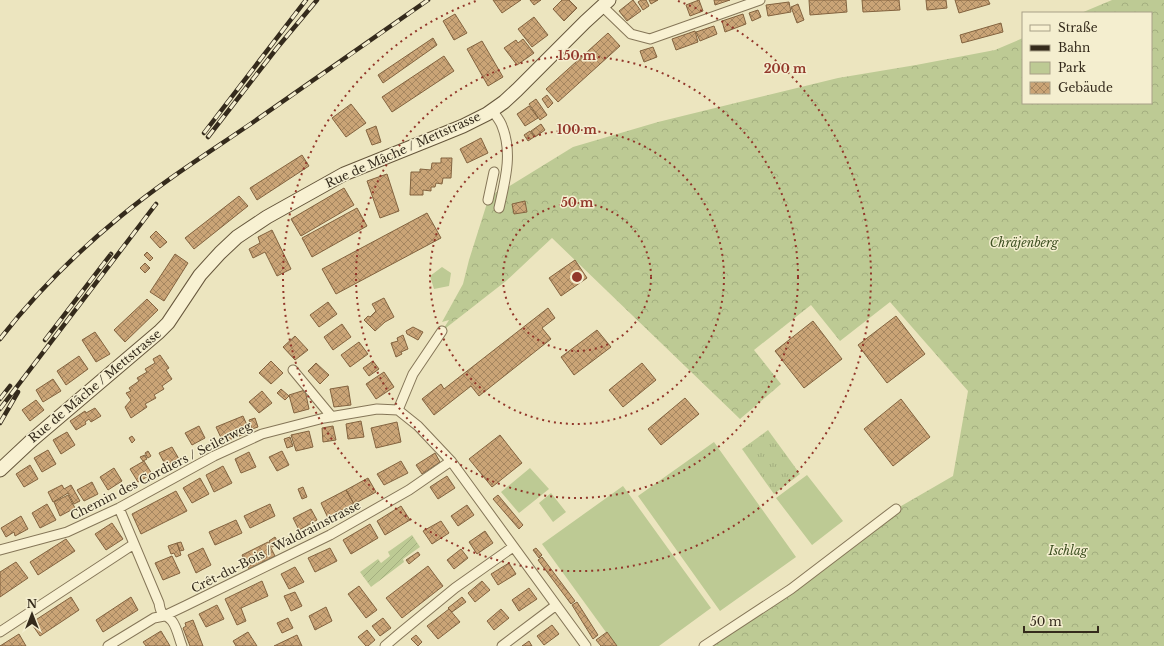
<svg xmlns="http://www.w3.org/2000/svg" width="1164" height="646" viewBox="0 0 1164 646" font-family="'Libre Baskerville',serif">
<defs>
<pattern id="grass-tufts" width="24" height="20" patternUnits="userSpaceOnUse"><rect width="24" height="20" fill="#bdca94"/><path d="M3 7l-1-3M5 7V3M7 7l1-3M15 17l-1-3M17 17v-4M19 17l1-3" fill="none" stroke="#a3ae7f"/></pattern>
<pattern id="forest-crowns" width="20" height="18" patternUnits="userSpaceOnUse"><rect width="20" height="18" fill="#bdca94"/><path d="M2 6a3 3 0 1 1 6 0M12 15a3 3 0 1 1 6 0" fill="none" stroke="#a3ae7f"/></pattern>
<pattern id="garden-furrows" width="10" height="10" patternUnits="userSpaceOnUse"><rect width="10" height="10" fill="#bdca94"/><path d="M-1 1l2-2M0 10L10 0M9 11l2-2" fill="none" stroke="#a3ae7f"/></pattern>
<pattern id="building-cross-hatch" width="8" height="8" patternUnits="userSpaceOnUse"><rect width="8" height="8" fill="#caa476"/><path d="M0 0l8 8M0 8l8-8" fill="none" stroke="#a58660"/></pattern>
</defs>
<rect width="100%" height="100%" fill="#ece5bf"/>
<path fill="url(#grass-tufts)" d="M768 430 800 474 774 494 742 449Z"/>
<path fill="url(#forest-crowns)" d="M1112 0H1164V646H704L896 509 953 476 968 391 890 302 840 341 811 305 754 350 781 384 740 419 552 238 506 281 442 331 449 320 442 322 463 284 469 260 488 200 499 190H503L573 147 658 122 838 78 916 65 995 50 1023 38V103H1151V13H1081Z"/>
<path fill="#bdca94" d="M442 267 451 273 449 286 434 289 430 276Z
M714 442 796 557 720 611 638 496Z
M530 468 549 489 519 513 501 492Z
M807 475 843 521 812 545 776 498Z
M623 486 711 608 659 646H616L542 544Z
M551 493 566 512 553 522 539 503Z"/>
<path fill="url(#garden-furrows)" d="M412 535 420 547 403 559 404 562 371 587 360 572 378 559 381 563 390 556 388 552Z"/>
<path fill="url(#building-cross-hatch)" stroke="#83633f" d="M493 0H521L502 13Z
M530 0H541L534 5Z
M562 0H569L577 8 564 21 553 9Z
M633 0 641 11 627 21 619 11Z
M641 0H646L649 6 643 10 638 2Z
M649 0H658L651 4Z
M699 0 703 11 690 16 686 5Z
M714 0H730L715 5Z
M809 0H846L847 12 810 15Z
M862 0H899L900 10 863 12Z
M926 0H946L947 8 927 10Z
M955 0H988L990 4 959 13Z
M789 2 791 12 768 16 766 5Z
M798 4 804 20 797 23 791 7Z
M758 10 761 17 752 21 749 13Z
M455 14 467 33 454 40 443 21Z
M743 14 746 24 725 32 722 21Z
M534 17 548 35 532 47 518 29Z
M1001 23 1003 32 962 43 960 35Z
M714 26 717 34 700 41 696 32Z
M695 31 698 42 676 50 672 39Z
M608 33 620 46 558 102 546 89Z
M433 38 437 45 383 83 378 75Z
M523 39 534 53 517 65 504 48 516 40 518 43Z
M482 41 503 77 488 86 467 49Z
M653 47 657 57 644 62 640 51Z
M444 56 454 71 392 112 382 97Z
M547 95 553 103 548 108 542 99Z
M536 99 547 115 540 120 529 104Z
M351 104 366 123 346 137 332 118Z
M529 106 538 118 525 126 517 114Z
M541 124 545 130 535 137 531 131Z
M376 126 381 142 372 145 366 130Z
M530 131 534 137 528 141 524 135Z
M481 138 488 153 467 163 460 149Z
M302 155 309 166 257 200 250 188Z
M441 158H452L451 178H443L442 184 436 183 435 187H431V191L423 190V195H410L411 172H420V169L431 170 432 163H441Z
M387 174 399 211 380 218 367 181Z
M344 188 354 205 301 236 291 219Z
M239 196 248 206 194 249 185 238Z
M525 201 527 212 514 214 512 204Z
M357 208 367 226 312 257 302 238Z
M427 213 441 238 336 294 322 269Z
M272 230 291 269 277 276 265 252 253 258 249 249 260 243 258 237Z
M156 231 167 242 160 248 150 237Z
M147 252 153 258 150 261 144 255Z
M175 254 188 263 164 301 150 292Z
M575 260 587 278 561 296 549 278Z
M145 263 150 268 145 273 140 268Z
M384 298 394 317 385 322 375 331 364 320 368 316 370 317 376 311 372 304Z
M147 299 158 310 125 342 114 330Z
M328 302 337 314 319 327 310 315Z
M548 308 555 318 542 328 551 339 479 396 471 386 434 415 422 399 441 384 444 389Z
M896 316 925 354 887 383 858 345Z
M813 321 842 359 804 388 775 351Z
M342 324 351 337 333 350 324 337Z
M413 327 423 332 418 340 407 334 406 331Z
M597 330 611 347 574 375 561 357Z
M95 332 110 354 96 362 82 340Z
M403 335 408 349 401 352 402 354 396 357 391 343 398 341 397 338Z
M295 336 308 350 295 360 283 347Z
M359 342 368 354 350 367 341 355Z
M160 355 169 368 166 370 172 379 162 386 164 389 154 395 156 398 145 404 147 407 131 418 125 407 131 400 126 393 131 391 129 388 139 381 137 378 147 372 145 369 155 363 153 359Z
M79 356 88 369 66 385 57 371Z
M271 361 283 373 271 384 259 373Z
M373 361 379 369 369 376 363 368Z
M316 363 329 375 320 384 308 371Z
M642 363 656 380 623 407 609 390Z
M384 372 394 387 376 399 366 384Z
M53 379 61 391 43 402 36 390Z
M348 386 351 405 334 407 330 389Z
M281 389 289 396 285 400 277 393Z
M305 390 309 409 294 413 289 395Z
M262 391 272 403 259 413 249 402Z
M685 398 699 414 661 445 648 429Z
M901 399 930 437 893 466 864 429Z
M36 400 44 410 30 421 22 410Z
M95 408 101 416 91 422 89 419 85 422 86 424 76 430 70 421 85 411 86 413Z
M243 416 250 432 223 442 216 427Z
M255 418 258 427 252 429 249 420Z
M361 421 364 437 348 439 346 424Z
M397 422 401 442 376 448 371 428Z
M199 426 205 438 192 445 185 433Z
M333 426 336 440 323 442 322 428Z
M309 431 313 447 296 451 291 435Z
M67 432 75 445 61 454 53 440Z
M500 435 522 463 492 487 469 459Z
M132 436 135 440 132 443 129 438Z
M290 437 293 446 287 448 284 439Z
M172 447 179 459 166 466 159 453Z
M48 450 56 464 42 472 34 458Z
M148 451 151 456 148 458 145 453Z
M282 451 289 465 277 471 269 457Z
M249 452 256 467 241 473 235 459Z
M435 453 440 462 422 474 416 465Z
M145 455 147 459 143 461 140 457Z
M144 461 152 474 138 482 130 469Z
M401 461 408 473 384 485 377 474Z
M30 465 38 479 24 487 16 474Z
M223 466 232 483 214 492 206 475Z
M114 468 122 481 108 490 100 477Z
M447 476 455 488 438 499 430 487Z
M200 478 209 494 192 503 183 488Z
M368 478 376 492 354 504 346 490Z
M92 482 98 494 84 501 77 490Z
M62 485 64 489 71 485 80 501 74 504 68 493 53 502 48 492Z
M303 487 307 497 302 499 298 489Z
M346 490 354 504 328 518 321 503Z
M176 491 187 511 141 534 132 514Z
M68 495 75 508 60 516 54 502Z
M498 495 523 525 519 529 493 499Z
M47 504 56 520 40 528 32 513Z
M270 504 275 516 250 528 244 516Z
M467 505 474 515 458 526 451 516Z
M401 506 410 520 385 535 377 521Z
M311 509 317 520 299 530 293 518Z
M21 516 28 529 15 536 14 532 6 537 1 528Z
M236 520 242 533 215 545 209 532Z
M441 521 449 533 432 544 423 531Z
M112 523 123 539 106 550 95 534Z
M370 524 378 538 351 554 343 540Z
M485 531 493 543 477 554 469 542Z
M275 537 279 544 272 547 269 541Z
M66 539 75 551 38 575 30 562Z
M181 542 184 550 180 551 177 543Z
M268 542 275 556 249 569 242 555Z
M177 543 181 555 176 557 174 553 171 554 168 546Z
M203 548 211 565 196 573 188 555Z
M330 548 337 561 315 572 308 558Z
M536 548 542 555 539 558 533 550Z
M461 549 468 558 454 569 447 560Z
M418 552 420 555 409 564 406 560Z
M172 556 180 573 163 580 155 563Z
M542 557 575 601 571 604 538 560Z
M16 562 28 578 0 597V572Z
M509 563 516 574 498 585 491 574Z
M428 566 443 586 402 618 386 598Z
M295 567 304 582 289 589 281 574Z
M262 581 268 596 241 608 246 621 237 625 225 599Z
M482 581 490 590 475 602 468 593Z
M359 586 377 610 366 618 348 594Z
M529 588 537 599 519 611 512 600Z
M295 592 302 606 291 611 284 596Z
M71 597 79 610 40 636 31 623Z
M131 597 138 610 103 632 96 620Z
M462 597 466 602 452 612 448 608Z
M577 602 598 635 593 639 572 605Z
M217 605 224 619 206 627 199 614Z
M326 607 332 621 315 630 309 616Z
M449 609 460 622 438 639 427 626Z
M501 609 509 618 494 630 487 621Z
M288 618 293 628 282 633 277 623Z
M383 618 391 628 380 636 372 626Z
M193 620 203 646H190L183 628 186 626 185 623Z
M552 625 559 634 544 645 537 636Z
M367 630 375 640 368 646H366L358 637Z
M161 631 170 646H146L143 642Z
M248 632 257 646H236L233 641Z
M607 632 617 646H601L596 640Z
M19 634 26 646H0Z
M297 635 302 646H274Z
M416 635 422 642 418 646 411 639Z
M529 641 532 646H522Z"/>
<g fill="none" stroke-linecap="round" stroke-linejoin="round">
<defs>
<path id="street" d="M602 6 631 34 650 39 760 0
M492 110C495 115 500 120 502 126 513 153 505 181 499 208
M488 200 494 172
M293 370 332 417
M398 410 418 426 451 461 586 646
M398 410 413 374 442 331
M119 508 159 603C161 617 165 613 172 621 177 627 179 639 182 646
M0 550 67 532 119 508 214 456 262 434 324 418 377 409 398 410
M0 632 134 544
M108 646 154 618 164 616 185 606 330 535 409 490 451 461
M385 646 399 634 455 588 513 547
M502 646 555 606
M704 646 791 589 896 509"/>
<path id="secondary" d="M0 470 32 440 159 332 168 323 200 275 220 253 237 237 267 217 344 174 436 137 463 126 487 114 504 102 517 90 585 22 609 0"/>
</defs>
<use href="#street" stroke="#857658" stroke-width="11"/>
<use href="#secondary" stroke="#66573c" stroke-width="15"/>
<use href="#street" stroke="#f8f1d2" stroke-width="9"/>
<use href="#secondary" stroke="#f8f1d2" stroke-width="13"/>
<defs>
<path id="rail" d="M204 133 306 0
M208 137 277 48 317 0
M0 339C35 294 76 253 121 216 162 182 208 153 252 123 311 82 370 41 428 0
M45 340 111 254
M0 399 10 386
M0 409 156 204
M0 423 18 392"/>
</defs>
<use href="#rail" stroke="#352b1c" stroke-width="4.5"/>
<use href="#rail" stroke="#f4eecf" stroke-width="3" stroke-dasharray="9" stroke-linecap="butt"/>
</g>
<g fill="none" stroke="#92372a" stroke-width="2" stroke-dasharray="2 4">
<circle cx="577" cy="277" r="74"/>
<circle cx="577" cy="277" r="147"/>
<circle cx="577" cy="277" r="221"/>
<path d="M678 1A294 294 0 1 1 476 1"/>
</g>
<g text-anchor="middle" stroke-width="3" stroke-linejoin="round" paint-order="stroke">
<g font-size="12" fill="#352b1c" stroke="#f4eecf">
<text transform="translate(403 150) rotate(-24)" y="4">Rue de Mâche / Mettstrasse</text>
<text transform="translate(95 386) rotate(-40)" y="4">Rue de Mâche / Mettstrasse</text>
<text transform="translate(161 471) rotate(-27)" y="4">Chemin des Cordiers / Seilerweg</text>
<text transform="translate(276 547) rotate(-27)" y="4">Crêt-du-Bois / Waldrainstrasse</text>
</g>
<g font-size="12" font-style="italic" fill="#3f5123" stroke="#f4eecf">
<text x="1024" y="247">Chräjenberg</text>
<text x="1068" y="555">Ischlag</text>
</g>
</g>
<circle cx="577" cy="277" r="6" fill="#92372a" stroke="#f4eecf" stroke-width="2"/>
<g font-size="12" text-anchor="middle" font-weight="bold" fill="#92372a" stroke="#f4eecf" stroke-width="3" stroke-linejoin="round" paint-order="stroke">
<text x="577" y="60">150 m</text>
<text x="785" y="73">200 m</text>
<text x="577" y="134">100 m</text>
<text x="577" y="207">50 m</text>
</g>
<rect x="1022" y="12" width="130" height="92" fill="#f4eecf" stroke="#a8a087"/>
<rect x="1030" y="25" width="20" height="6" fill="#f8f1d2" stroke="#a8a087"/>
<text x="1058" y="32" font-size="12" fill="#352b1c">Straße</text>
<rect x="1030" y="45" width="20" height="6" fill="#352b1c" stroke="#a8a087"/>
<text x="1058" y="52" font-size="12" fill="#352b1c">Bahn</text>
<rect x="1030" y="62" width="20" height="12" fill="#bdca94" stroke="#a8a087"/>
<text x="1058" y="72" font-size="12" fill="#352b1c">Park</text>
<rect x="1030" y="82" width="20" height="12" fill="url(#building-cross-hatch)" stroke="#a8a087"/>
<text x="1058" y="92" font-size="12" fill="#352b1c">Gebäude</text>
<g transform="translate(32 614)" stroke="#f4eecf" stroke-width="3" paint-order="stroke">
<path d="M0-3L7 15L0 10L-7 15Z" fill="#352b1c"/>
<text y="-6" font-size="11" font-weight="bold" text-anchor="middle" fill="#352b1c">N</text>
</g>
<path d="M1024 626v6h74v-6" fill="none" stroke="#352b1c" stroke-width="2"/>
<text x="1030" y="626" font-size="12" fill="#352b1c" stroke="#f4eecf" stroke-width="3" paint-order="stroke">50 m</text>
</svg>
